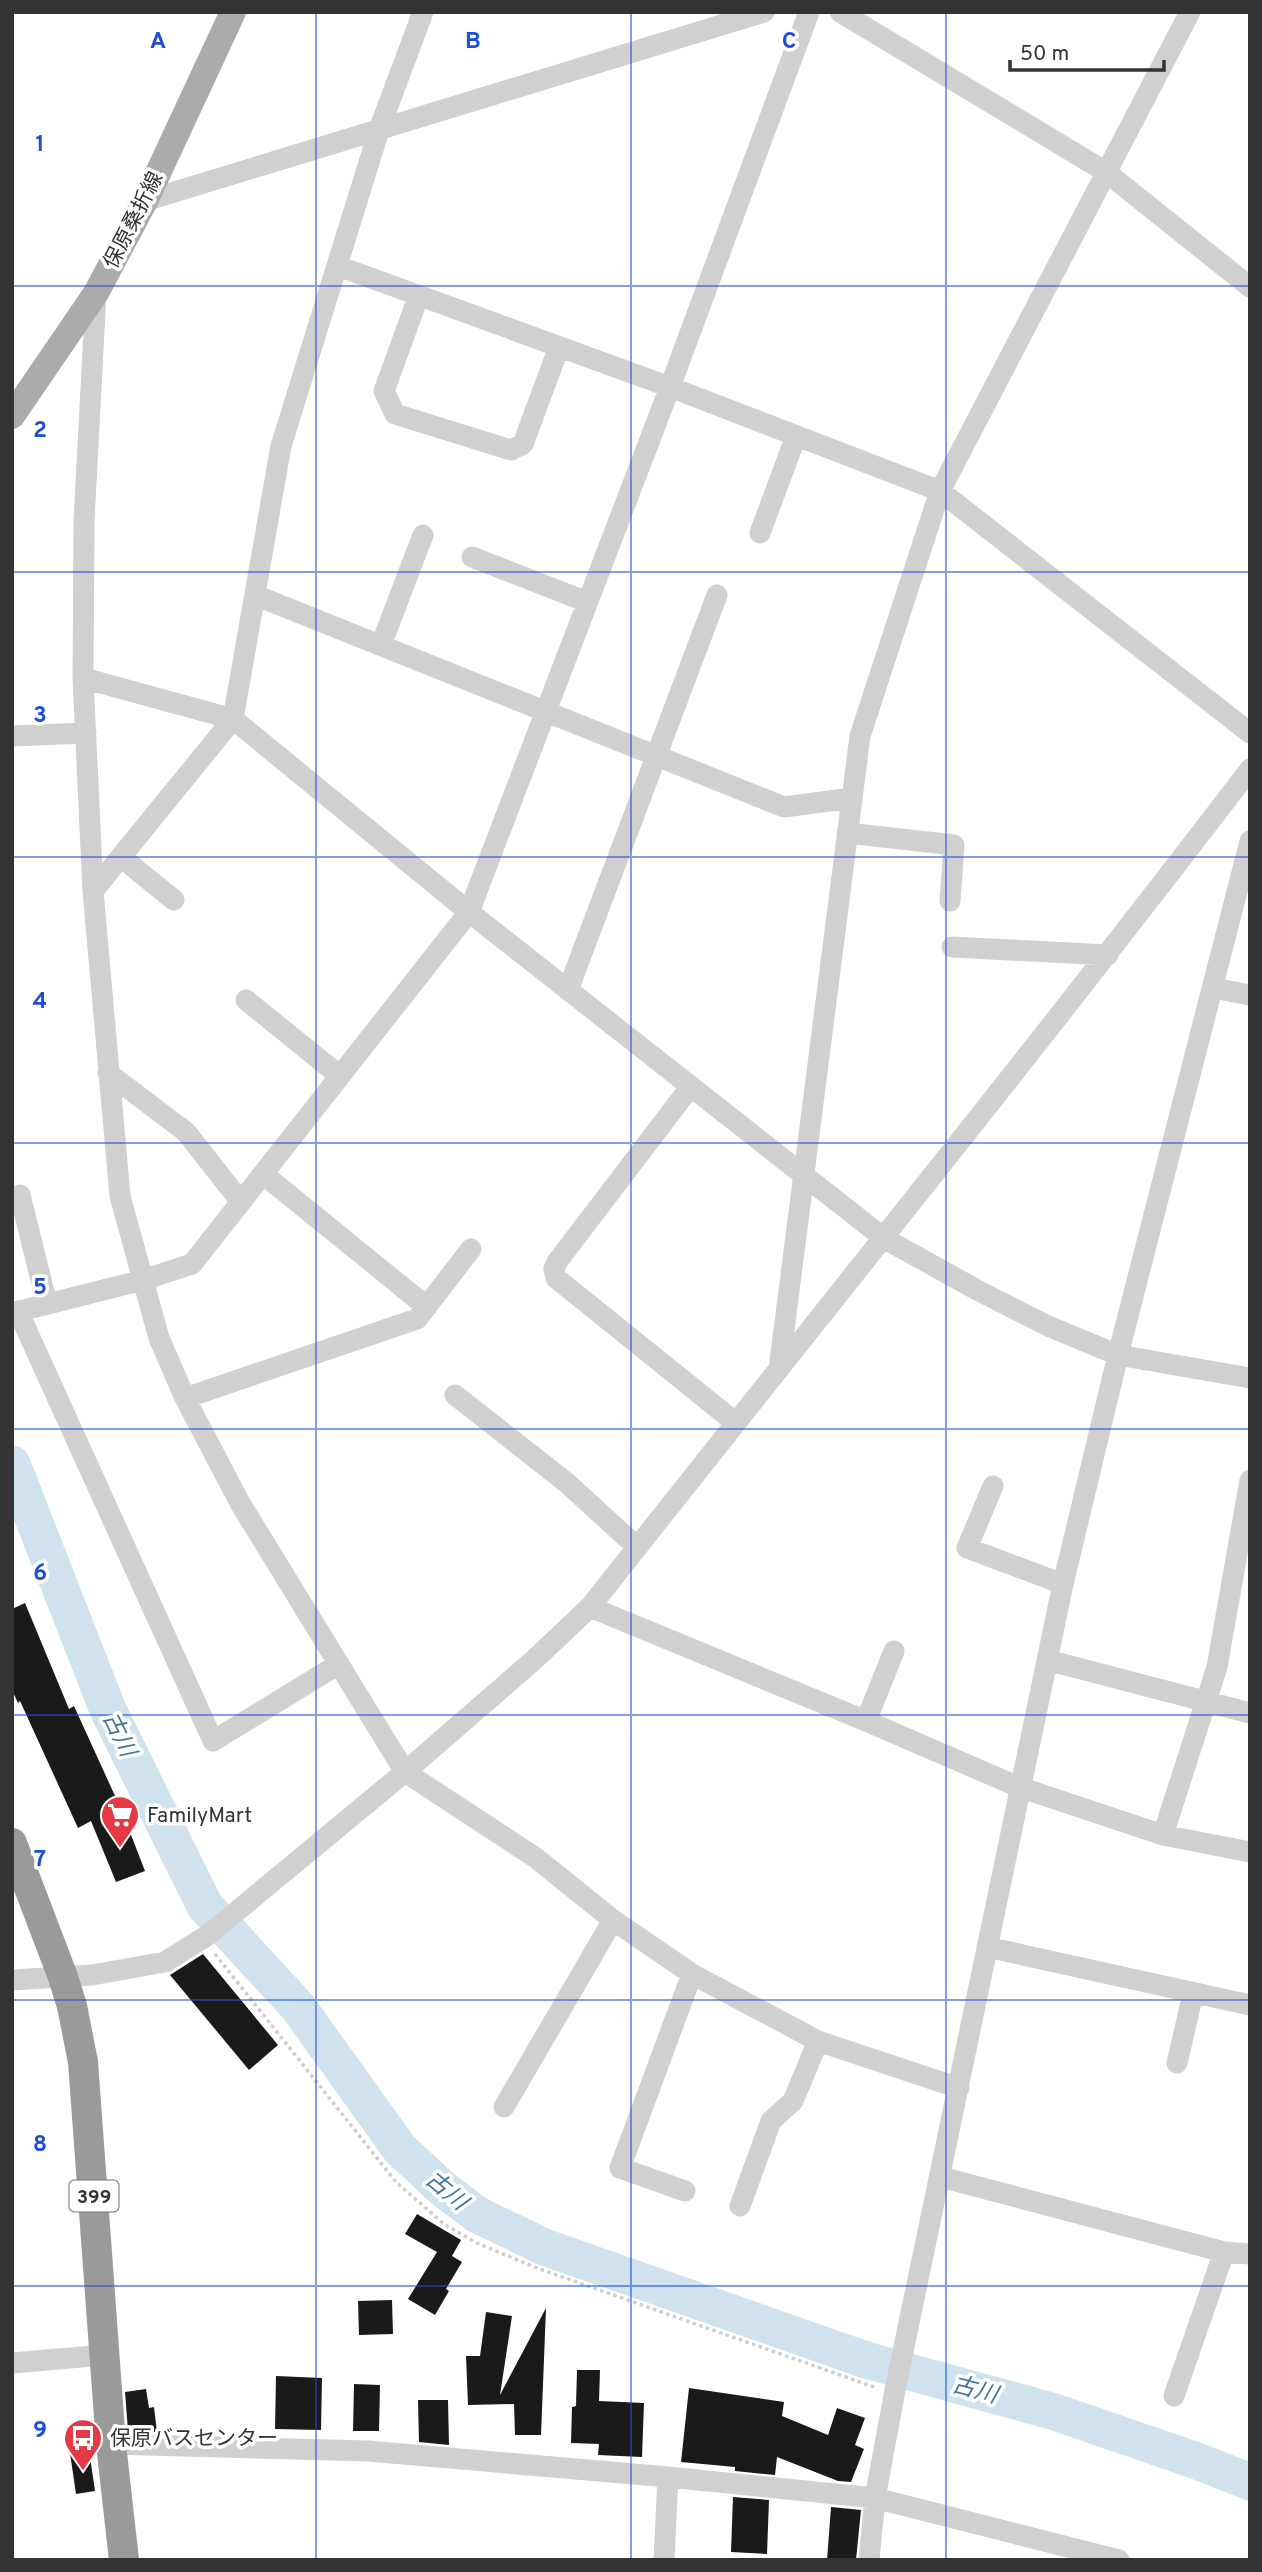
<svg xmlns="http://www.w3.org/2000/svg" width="1262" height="2572" viewBox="0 0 1262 2572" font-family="Overpass,'Noto Sans JP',sans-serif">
<rect width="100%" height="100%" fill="#fff"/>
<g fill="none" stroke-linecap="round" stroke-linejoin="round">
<path stroke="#cfe2ee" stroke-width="37" d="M12 1464 108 1710 205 1906 298 2007 400 2149 442 2188 476 2214 544 2247 866 2360 1055 2412 1197 2461 1250 2482"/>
</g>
<path fill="#1a1a1a" d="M25 1603 69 1709 74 1706 121 1809 145 1871 116 1882 91 1821 78 1828 20 1701 18 1703 12 1690V1609Z
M203 1954 278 2045 249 2070 170 1975Z
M417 2214 461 2240 452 2256 462 2262 446 2289 449 2291 435 2315 408 2299 437 2252 405 2234Z
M392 2300 393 2334 359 2335 358 2301Z
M546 2308 541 2435H515L514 2404 468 2405 466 2356H480L486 2312 512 2316 500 2395Z
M577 2370H600L599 2401 644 2403 642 2457 598 2455 599 2444 571 2443 572 2407 576 2406Z
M276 2376 322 2378 321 2430 275 2429Z
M354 2384 380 2385 379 2431H353Z
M689 2388 784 2402 782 2416 828 2435 837 2408 865 2418 855 2445 864 2449 851 2482 838 2481 777 2457 775 2475 735 2471V2467L681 2462Z
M146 2389 149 2408 154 2407 157 2432 128 2431 125 2392Z
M418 2400H448L449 2445 419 2442Z
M89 2450 95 2491 76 2494 70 2453Z
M733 2497 769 2500 767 2554 731 2552Z
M831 2507 861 2510 856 2560H827Z"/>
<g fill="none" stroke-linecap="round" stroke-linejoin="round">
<path stroke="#cdcdcd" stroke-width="3.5" stroke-dasharray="3.5 3.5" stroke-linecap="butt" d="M215 1954 396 2182 445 2225 479 2244 537 2268 877 2388"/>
<path stroke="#d0d0d0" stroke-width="21" d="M840 12 1106 172 1250 287
M145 201 764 12
M338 266 670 387 940 491 1250 733
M96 293 84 521 83 678 93 891 120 1196 159 1338 185 1398 240 1503 405 1772 536 1858 613 1920 692 1974 818 2041
M419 295 384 391 395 414 511 450 523 444 559 347
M760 533 796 436
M472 557 587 602
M255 595 784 807 852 798
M381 645 423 535
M83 678 233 719 469 912 885 1239 979 1291 1048 1326 1118 1355 1250 1378
M12 736 86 733
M847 833 954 845 950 901
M121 857 174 900
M93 891 233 719 281 446 380 127 423 12
M952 947 1108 955
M1213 988 1250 995
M568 990 717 595
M246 1000 340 1076
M108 1073 186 1132 241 1202
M691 1086 557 1262 554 1269 556 1278 736 1423
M263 1174 427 1307
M20 1195 47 1304
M18 1311 213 1741 339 1664
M12 1313 143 1280 192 1264 469 912 670 387 809 12
M779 1369 860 736 940 491 1190 12
M455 1395 567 1483 637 1547
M185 1398 417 1319 471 1249
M993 1486 967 1548 1063 1584
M590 1607 866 1721 1019 1787 1163 1835 1250 1852
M1047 1660 1250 1713
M866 1721 894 1651
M1163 1835 1217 1667 1250 1480
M987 1947 1250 2005
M12 1980 92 1975 165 1962 208 1935 405 1772 535 1659 590 1607C810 1328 1034 1052 1250 769
M1177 2063 1193 1994
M504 2107 613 1920
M941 2177 1224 2252 1250 2254
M685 2191 620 2168 692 1974
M740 2206 771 2121 793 2101 818 2041 959 2088
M12 2363 105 2355
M1174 2396 1224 2252
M111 2444 368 2451 668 2477 875 2498 1119 2560
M664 2560 668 2477
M869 2560 875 2498 896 2385 1063 1584 1118 1355 1250 841"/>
<path stroke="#ababab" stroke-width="26" d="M12 416 96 293 145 201 233 12"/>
<path stroke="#9a9a9a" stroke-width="30" d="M12 1843 63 1977 72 2006 83 2062 111 2444 124 2560"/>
</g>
<path fill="none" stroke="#1d4ed8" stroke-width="2" stroke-opacity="0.55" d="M316 12V2560M631 12V2560M946 12V2560M12 286H1250M12 572H1250M12 857H1250M12 1143H1250M12 1429H1250M12 1715H1250M12 2000H1250M12 2286H1250"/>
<defs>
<symbol id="supermarket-pin" viewBox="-11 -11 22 30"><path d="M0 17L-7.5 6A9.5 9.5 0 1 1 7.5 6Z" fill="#e63946" stroke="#fff"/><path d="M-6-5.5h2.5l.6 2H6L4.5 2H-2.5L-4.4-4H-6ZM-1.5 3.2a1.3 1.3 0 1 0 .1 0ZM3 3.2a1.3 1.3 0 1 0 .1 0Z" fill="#fff"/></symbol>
<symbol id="bus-pin" viewBox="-11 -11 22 30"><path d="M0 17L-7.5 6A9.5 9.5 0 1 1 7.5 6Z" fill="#e63946" stroke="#fff"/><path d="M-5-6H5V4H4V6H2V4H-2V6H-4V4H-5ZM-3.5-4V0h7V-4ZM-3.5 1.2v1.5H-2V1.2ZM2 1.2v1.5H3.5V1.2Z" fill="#fff"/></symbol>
</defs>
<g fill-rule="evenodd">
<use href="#supermarket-pin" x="98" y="1793" width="44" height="60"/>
<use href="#bus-pin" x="61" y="2416" width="44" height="60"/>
</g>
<g text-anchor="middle" stroke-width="7" stroke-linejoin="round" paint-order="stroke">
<rect fill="#fff" stroke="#707070" stroke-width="2" x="69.5" y="2180.5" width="49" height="31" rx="5"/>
<g font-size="19" font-weight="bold" fill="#333">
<text x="94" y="2203">399</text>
</g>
<g font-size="21" fill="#333" stroke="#fff">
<text transform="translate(133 220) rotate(-63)" y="7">保原桑折線</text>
</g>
<g font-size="21" fill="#333" stroke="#fff" text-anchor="start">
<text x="147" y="1822">FamilyMart</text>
<text x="110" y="2445">保原バスセンター</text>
</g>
<g font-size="23" font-style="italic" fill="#3f7597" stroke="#fff">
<text transform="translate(120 1734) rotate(64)" y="8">古川</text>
<text transform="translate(447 2190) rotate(40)" y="8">古川</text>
<text transform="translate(975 2389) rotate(15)" y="8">古川</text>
</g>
</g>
<g font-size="23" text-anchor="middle" font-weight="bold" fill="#1d4ed8" stroke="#fff" stroke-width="7" stroke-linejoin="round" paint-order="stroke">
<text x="158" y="48">A</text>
<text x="473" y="48">B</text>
<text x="789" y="48">C</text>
<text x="40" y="151">1</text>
<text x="40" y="437">2</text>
<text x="40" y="722">3</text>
<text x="40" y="1008">4</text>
<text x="40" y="1294">5</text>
<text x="40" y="1580">6</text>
<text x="40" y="1866">7</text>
<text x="40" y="2151">8</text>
<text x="40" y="2437">9</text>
</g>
<rect width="1262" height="2572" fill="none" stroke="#333333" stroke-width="28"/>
<path d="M1010 60v10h154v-10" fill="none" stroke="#333333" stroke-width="3.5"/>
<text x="1020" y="60" font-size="21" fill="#333333" stroke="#ffffff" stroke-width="5" paint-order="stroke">50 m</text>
</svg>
